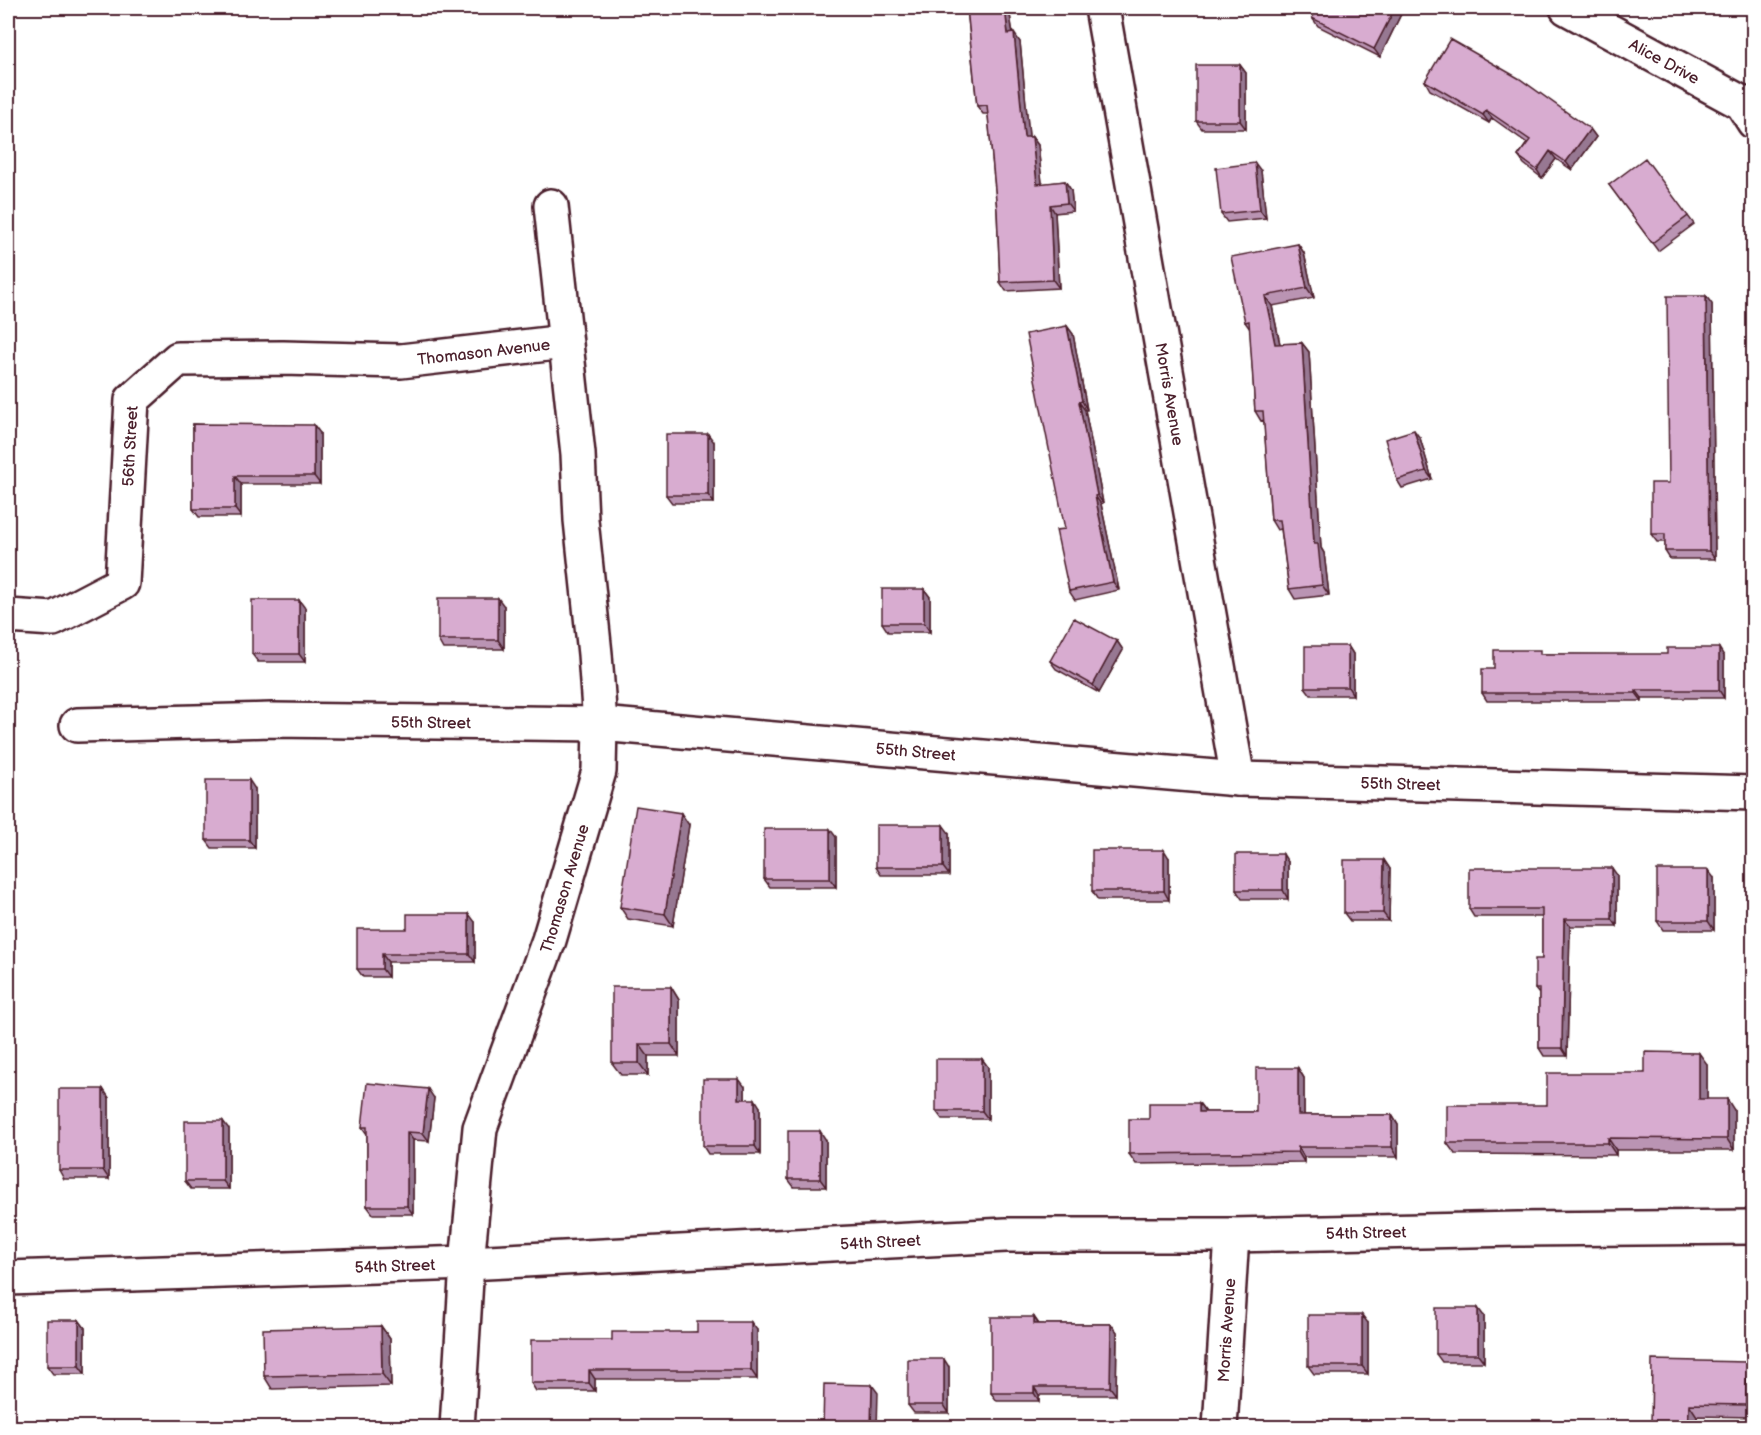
<svg xmlns="http://www.w3.org/2000/svg" width="1761" height="1435" viewBox="0 0 1761 1435" font-family="'Balsamiq Sans',sans-serif">
<rect width="100%" height="100%" fill="#fff"/>
<filter id="ink" filterUnits="userSpaceOnUse"><feTurbulence type="fractalNoise" baseFrequency=".0167" numOctaves="2"/><feDisplacementMap in="SourceGraphic" scale="12" xChannelSelector="R" yChannelSelector="G"/><feConvolveMatrix kernelMatrix="1 2 1 2 8 2 1 2 1" color-interpolation-filters="sRGB"/></filter>
<g filter="url(#ink)">
<g fill="none" stroke-linecap="round" stroke-linejoin="round">
<defs>
<g id="street">
<path id="s1" d="M1102 8 1238 779"/>
<path id="s2" d="M1567 8 1742 103 1754 122"/>
<path id="s3" d="M8 616 53 619 122 583 132 400 178 359 283 358 401 361 565 342"/>
<path id="s4" d="M77 725 272 720 600 724 1238 779 1754 793"/>
<path id="s5" d="M457 1428 467 1263 480 1128 549 940 599 771 600 724 595 654 581 520 578 454 551 206"/>
<path id="s6" d="M1220 1428 1232 1235"/>
</g>
<g id="secondary">
<path id="s7" d="M8 1278 467 1263 1006 1235H1232L1519 1229 1754 1227"/>
</g>
</defs>
<use href="#street" stroke="#4a1f2b" stroke-width="38"/>
<use href="#secondary" stroke="#4a1f2b" stroke-width="38"/>
<use href="#street" stroke="#fff" stroke-width="33"/>
<use href="#secondary" stroke="#fff" stroke-width="33"/>
</g>
<path fill="#ba94b3" stroke="#4a1f2b" stroke-width="1.5" d="M967 8H1009L1013 34 1020 42 1029 137H1032L1038 145 1042 184 1065 181 1071 190 1073 211 1055 213 1059 288 1006 291 1000 282 997 210 988 114H983L977 106Z
M1401 14 1380 57 1318 26 1312 18Z
M1240 65 1246 73V129H1202L1196 121Z
M1425 81 1590 129 1596 137 1572 170 1556 159 1542 178 1524 164 1518 156 1527 143 1492 118 1489 123 1430 90Z
M1261 171 1266 218 1227 222 1221 214Z
M1609 185 1688 216 1694 224 1658 251Z
M1298 244 1304 253 1314 298 1272 306 1280 344 1302 343 1309 352 1321 548 1324 553 1329 595 1295 599 1289 589 1281 529 1277 530 1271 520 1264 420 1261 421 1255 411 1250 329 1245 322Z
M1712 304 1715 559H1670L1665 551V542H1657L1651 534 1669 483Z
M1067 326 1073 334 1087 410H1085L1103 503 1101 504 1119 590 1075 600 1069 591Z
M193 424 320 433V484H241V517H199L193 509Z
M1420 438 1432 479 1402 488 1397 480Z
M714 442V503H672L666 495Z
M924 589 930 597V632H888L882 623Z
M504 606V649H443L438 640Z
M305 608V662H258L252 654Z
M1117 641 1123 650 1099 693 1056 669 1050 661Z
M1348 646 1353 654V695H1311L1305 687Z
M1543 654 1724 656V698H1642V701H1487L1482 693 1494 669Z
M255 789V848H212L206 840Z
M689 825 673 926 628 919 620 907Z
M949 833V875H881L876 867Z
M836 837V887H770L764 879Z
M1169 858V900H1098L1092 891Z
M1384 860 1390 869 1389 921H1350L1344 913Z
M1288 862V899H1242L1236 890Z
M1617 875V926H1570L1567 1056H1544L1539 1048V994L1535 989 1542 959V917H1474L1469 909Z
M1714 878V930H1663L1657 921Z
M475 922V962H388V977H363L357 969 407 929Z
M671 987 679 1000V1056H648V1075H621L612 1063Z
M982 1059 988 1067V1119H942L936 1111Z
M1707 1064V1099L1734 1110V1150H1616V1155L1455 1154 1447 1143 1547 1105 1645 1073Z
M1298 1068 1304 1078V1115H1392L1398 1125V1157H1304V1162L1136 1164 1129 1154 1149 1119 1199 1103 1206 1112H1256Z
M745 1087V1099L760 1107V1154H708L703 1146Z
M103 1089 109 1098V1179H64L59 1170Z
M434 1098 429 1141 413 1140V1214H373L367 1206V1134L362 1127Z
M229 1129V1189H191L185 1181Z
M826 1140V1187H794L788 1179Z
M1484 1316V1362H1442L1436 1354Z
M1034 1317 1039 1324H1111L1117 1332 1116 1395H1039V1401H997L991 1393Z
M79 1320 85 1328V1374H53L47 1366Z
M1368 1323V1374H1314L1308 1366Z
M381 1326 390 1339 391 1386 272 1389 264 1376Z
M757 1330V1379H595V1391H536L531 1383 612 1340 697 1332Z
M1747 1362 1754 1372V1417L1697 1416V1428H1652L1651 1425Z
M949 1367V1413H914L908 1405Z"/>
<path fill="#977892" stroke="#4a1f2b" stroke-width="1.5" d="M1005 8H1009L1014 42 1008 34Z
M1395 8H1396L1401 14 1380 57 1374 49Z
M1014 33 1020 42 1030 146 1024 137Z
M1240 65 1246 73V129L1240 121Z
M1486 110 1492 118 1489 123 1483 115Z
M1590 129 1596 137 1572 170 1566 162Z
M1032 137 1038 145 1043 192 1037 184Z
M1550 151 1556 159 1542 178 1537 170Z
M1255 163 1261 171 1266 218 1260 210Z
M1065 181 1071 190 1073 211 1067 203Z
M1050 205 1055 213 1059 288 1053 280Z
M1298 244 1304 253 1314 298 1307 288Z
M1265 296 1272 306 1282 354 1275 344Z
M1706 296 1712 304 1715 559 1709 551Z
M1067 326 1073 334 1087 410 1082 401Z
M1302 343 1309 352 1321 548 1324 553 1329 595 1322 585 1314 544Z
M1079 402 1085 410 1103 503 1097 495Z
M314 425 320 433V484L314 476Z
M1414 430 1420 438 1432 479 1426 471Z
M708 434 714 442V503L708 495Z
M235 476 241 484V517L235 509Z
M1095 496 1101 504 1119 590 1113 582Z
M924 589 930 597V632L924 623Z
M498 598 504 606V649L498 640Z
M299 600 305 608V662L299 654Z
M1117 641 1123 650 1099 693 1093 685Z
M1348 646 1353 654V695L1348 687Z
M1719 648 1724 656V698L1719 690Z
M1636 690 1642 698V701L1636 693Z
M249 780 255 789V848L249 840Z
M681 813 689 825 673 926 665 914Z
M943 825 949 833V875L943 867Z
M830 829 836 837V887L830 879Z
M1164 850 1169 858V900L1164 891Z
M1283 854 1288 862V899L1283 890Z
M1384 860 1390 869 1389 921 1383 913Z
M1612 868 1617 875V926L1612 919Z
M1708 870 1714 878V930L1708 921Z
M469 914 475 922V962L469 954Z
M1564 919 1570 926 1567 1056 1562 1048Z
M382 954 388 962V977L382 969Z
M671 987 679 1000V1056L671 1044Z
M639 1044 648 1056V1075L639 1063Z
M1699 1053 1707 1064V1110L1699 1099Z
M982 1059 988 1067V1119L982 1111Z
M1298 1068 1304 1078V1125L1298 1115Z
M739 1079 745 1087V1107L739 1099Z
M103 1089 109 1098V1179L103 1170Z
M428 1089 434 1098 429 1141 423 1133Z
M755 1099 760 1107V1154L755 1146Z
M1727 1099 1734 1110V1150L1727 1139Z
M1199 1103 1206 1113 1199 1112Z
M1392 1115 1398 1125V1157L1392 1147Z
M223 1121 229 1129V1189L223 1181Z
M820 1131 826 1140V1187L820 1179Z
M407 1132 413 1140V1214L407 1206Z
M1608 1138 1616 1150V1155L1608 1143Z
M1298 1147 1304 1157V1162L1298 1152Z
M1478 1308 1484 1316V1362L1478 1354Z
M1362 1315 1368 1323V1374L1362 1366Z
M1034 1317 1039 1325 1034 1324Z
M79 1320 85 1328V1374L79 1366Z
M751 1322 757 1330V1379L751 1370Z
M1111 1324 1117 1332 1116 1395 1110 1387Z
M381 1326 390 1339 391 1386 382 1374Z
M944 1359 949 1367V1413L944 1405Z
M1747 1362 1754 1372V1416L1746 1405Z
M589 1370 595 1379V1391L589 1383Z
M872 1385 878 1393 877 1428H871Z
M1034 1387 1039 1395V1401L1034 1393Z
M1689 1404 1697 1416V1428H1689L1688 1426Z"/>
<path fill="#d8acd0" stroke="#4a1f2b" stroke-width="1.5" d="M967 8H1005L1008 34 1014 33 1024 137H1032L1037 184 1065 181 1067 203 1050 205 1053 280 1000 282 997 210 987 105 977 106Z
M1318 8H1395L1374 49 1312 18Z
M1450 39 1520 79 1590 129 1566 162 1550 151 1537 170 1518 156 1530 140 1486 110 1483 115 1425 81Z
M1196 65H1240V121H1196Z
M1645 158 1688 216 1652 243 1609 185Z
M1255 163 1260 210 1221 214 1216 168Z
M1298 244 1307 288 1265 296 1275 344 1302 343 1314 544H1318L1322 585 1289 589 1280 520H1271L1263 411H1255L1249 321 1245 322 1231 257Z
M1667 296H1706L1709 551H1665V534H1651V483H1669Z
M1067 326 1082 401 1079 402 1097 495 1095 496 1113 582 1069 591 1056 530 1065 529 1026 334Z
M193 424 314 425V476H235V509H193Z
M1414 430 1426 471 1397 480 1385 439Z
M666 434H708V495H666Z
M882 589H924V623H882Z
M438 598H498V640H438Z
M252 600H299V654H252Z
M1074 618 1117 641 1093 685 1050 661Z
M1305 646H1348V687H1305Z
M1667 648H1719V690H1636V693H1482V669H1494V650H1540V654H1667Z
M206 780H249V840H206Z
M636 806 681 813 665 914 620 907Z
M876 825H943V867H876Z
M764 829H830V879H764Z
M1092 850H1164V891H1092Z
M1236 854H1283V890H1236Z
M1344 860H1384L1383 913H1344Z
M1469 868H1612V919H1564L1562 1048H1539V989H1535V959H1542V909H1469Z
M1657 870H1708V921H1657Z
M407 914H469V954H382V969H357V929H407Z
M612 987H671V1044H639V1063H612Z
M1645 1052 1699 1053V1099H1727V1139L1608 1138V1143H1447V1105H1547V1073H1645Z
M936 1059H982V1111H936Z
M1256 1068H1298V1115H1392V1147H1298V1152L1129 1154V1119H1149V1103H1199V1112H1256Z
M703 1079H739V1099H755V1146H703Z
M367 1083 428 1089 423 1133 407 1132V1206H367V1127H362Z
M59 1089H103V1170H59Z
M185 1121H223V1181H185Z
M788 1131H820V1179H788Z
M1436 1308H1478V1354H1436Z
M1308 1315H1362V1366H1308Z
M991 1317H1034V1324H1111L1110 1387H1034V1393H991Z
M47 1320H79V1366H47Z
M697 1322H751V1370H589V1383H531V1340H612V1332H697Z
M381 1326 382 1374 264 1376 263 1329Z
M908 1359H944V1405H908Z
M1652 1360 1747 1362 1746 1405 1689 1404 1688 1426 1651 1425Z
M824 1384 872 1385 871 1428H823Z"/>
</g>
<g text-anchor="middle" stroke-width="6" stroke-linejoin="round" paint-order="stroke">
<g font-size="16" fill="#4a1f2b" stroke="#fff">
<text dy="6" stroke="none"><textPath href="#s2" startOffset="111">Alice Drive</textPath></text>
<text dy="6" stroke="none"><textPath href="#s3" startOffset="674">Thomason Avenue</textPath></text>
<text dy="6" stroke="none"><textPath href="#s1" startOffset="392">Morris Avenue</textPath></text>
<text dy="6" stroke="none"><textPath href="#s3" startOffset="260">56th Street</textPath></text>
<text dy="6" stroke="none"><textPath href="#s4" startOffset="354">55th Street</textPath></text>
<text dy="6" stroke="none"><textPath href="#s4" startOffset="840">55th Street</textPath></text>
<text dy="6" stroke="none"><textPath href="#s4" startOffset="1326">55th Street</textPath></text>
<text dy="6" stroke="none"><textPath href="#s5" startOffset="555">Thomason Avenue</textPath></text>
<text dy="6" stroke="none"><textPath href="#s7" startOffset="1359">54th Street</textPath></text>
<text dy="6" stroke="none"><textPath href="#s7" startOffset="873">54th Street</textPath></text>
<text dy="6" stroke="none"><textPath href="#s7" startOffset="387">54th Street</textPath></text>
<text dy="6" stroke="none"><textPath href="#s6" startOffset="98">Morris Avenue</textPath></text>
</g>
</g>
<rect width="1761" height="1435" fill="none" stroke="#fff" stroke-width="30"/>
<rect x="15" y="15" width="1731" height="1405" fill="none" stroke="#4a1f2b" stroke-width="2" filter="url(#ink)"/>
</svg>
